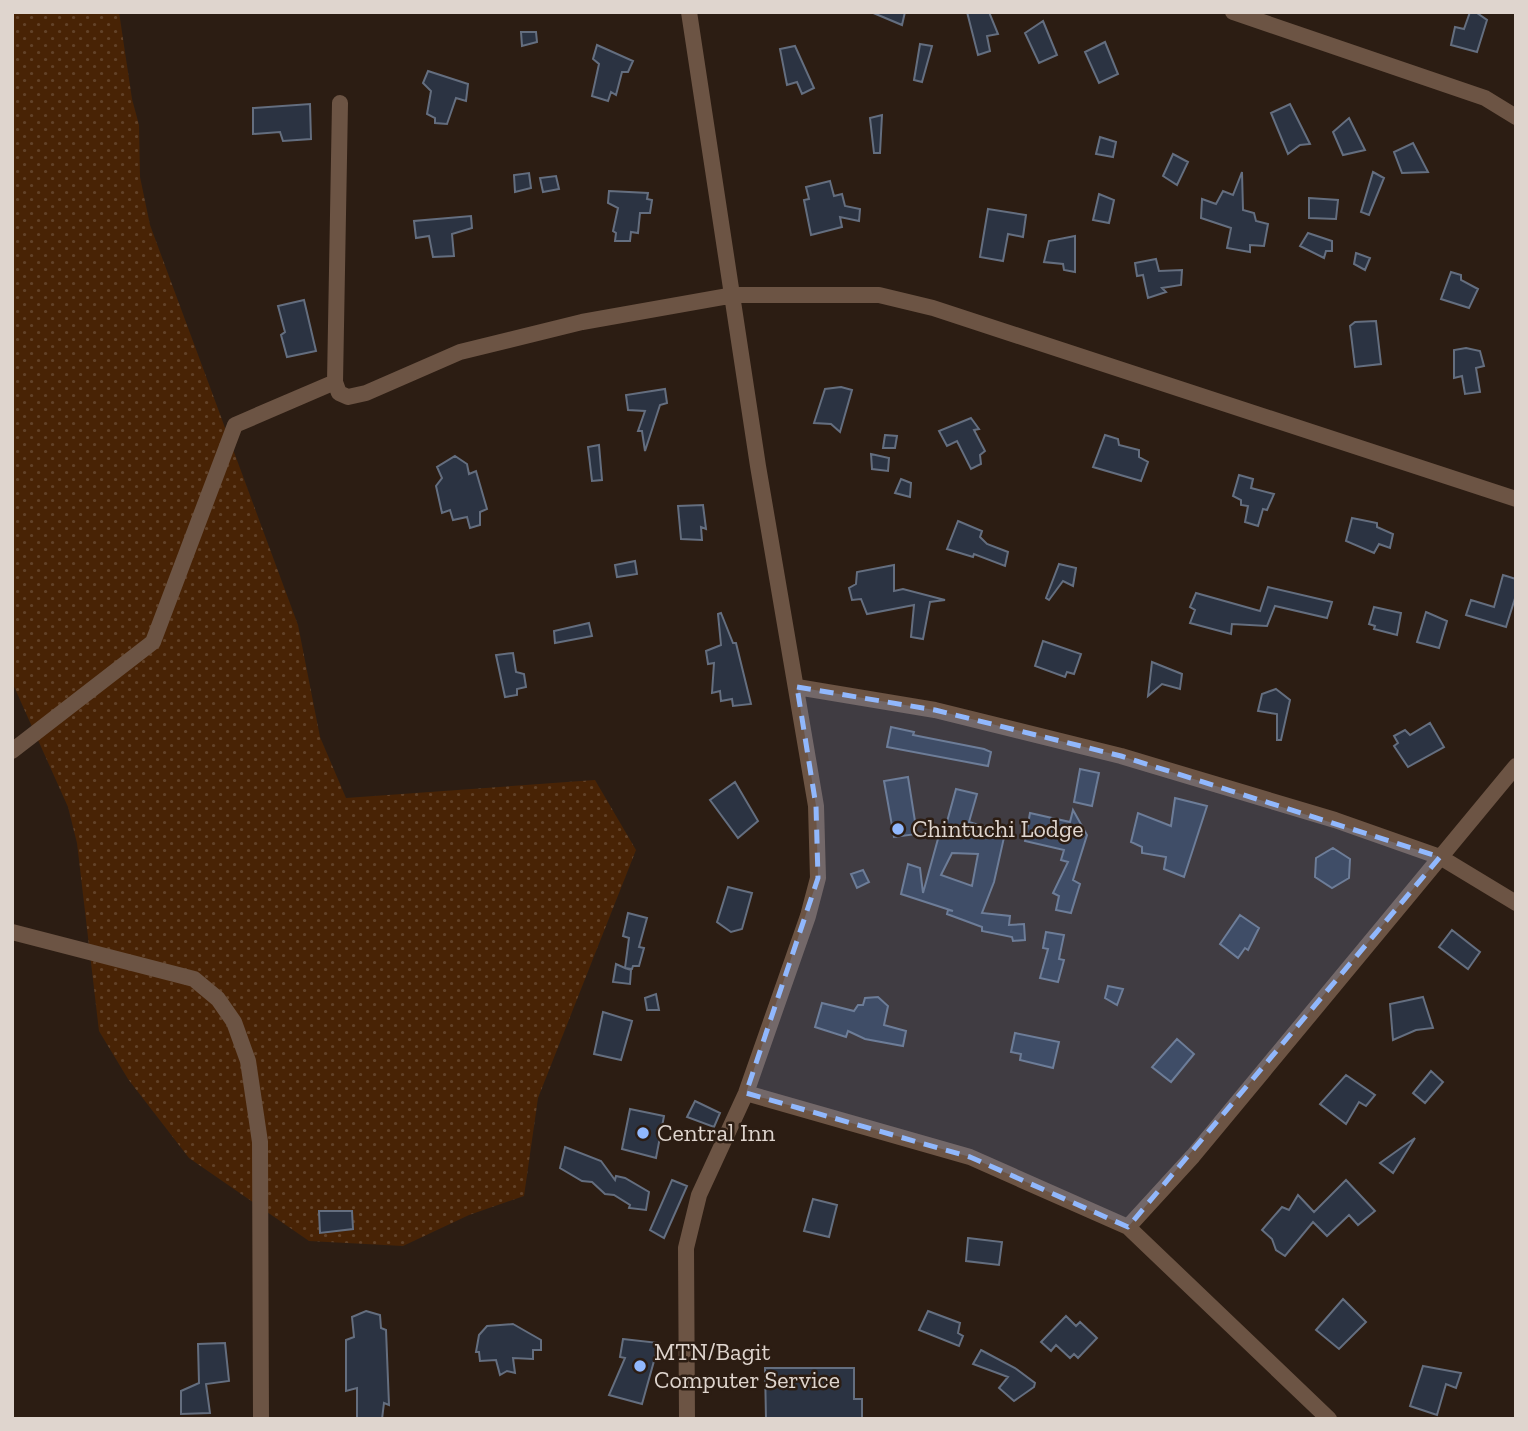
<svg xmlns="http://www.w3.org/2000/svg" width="1528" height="1431" viewBox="0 0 1528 1431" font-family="'Zilla Slab',serif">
<defs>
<pattern id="grass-dots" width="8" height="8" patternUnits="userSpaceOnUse" patternTransform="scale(1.75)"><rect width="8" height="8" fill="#482305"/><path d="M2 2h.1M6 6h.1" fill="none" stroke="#624228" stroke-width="1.8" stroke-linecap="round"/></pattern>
</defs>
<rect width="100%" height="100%" fill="#2c1d13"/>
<path fill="url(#grass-dots)" d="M12 12H119L132 99 139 125 140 177 150 225 298 625 320 737 346 798 595 780 636 850 538 1098 524 1196 469 1215 403 1246 309 1241 189 1158 128 1079 99 1031 77 843 68 807 12 682Z"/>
<path fill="#2b3342" stroke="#646e7f" stroke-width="2" fill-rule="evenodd" d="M871 12H905L902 25Z
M967 12H989L998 34 987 36 990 51 978 55Z
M1470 12 1477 13 1487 20 1477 52 1451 45 1455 27 1464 29Z
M1043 21 1057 55 1039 63 1025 33Z
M521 32H536L537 42 522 46Z
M1105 42 1118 74 1099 83 1085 52Z
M920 44 932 46 922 82 914 80Z
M597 45 633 61 628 72H622L616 95 611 92 608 101 592 96 599 64 593 59Z
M795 46 814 88 802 94 797 82 787 85 780 49Z
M428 71 468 84 466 101 456 98 447 124 435 123V118L427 114 431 91 423 83Z
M310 104 311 139 283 141 280 132 253 134V108Z
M1290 104 1310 144 1300 145 1288 154 1271 113Z
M882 115 880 153H874L870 118Z
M1349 118 1365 150 1343 155 1333 132Z
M1100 137 1116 142 1113 157 1096 154Z
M1413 143 1428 172 1402 173 1394 152Z
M1173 154 1188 162 1177 185 1163 176Z
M1242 172 1243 210 1254 213 1256 221 1268 224 1264 246 1250 245V252L1227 248 1231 228 1201 218 1202 199 1216 204 1223 191 1233 195Z
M1373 172 1384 178 1369 215 1361 212Z
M529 173 531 188 515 192 514 175Z
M556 176 559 189 543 192 540 178Z
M830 181 834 196 842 194 845 206 860 209 859 221 840 217 842 227 811 235 804 200 809 199 806 187Z
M609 191 648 193 647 199 652 200 650 213H640L638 233 631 232 630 241H615L616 233 613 231 618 208 608 203Z
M1099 194 1114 200 1109 223 1093 220Z
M1309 198 1338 200 1336 219 1309 218Z
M988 209 1026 215 1023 237 1008 234 1003 261 980 257Z
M471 216 472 228 452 234 454 256 433 257 429 236 416 238 414 221Z
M1308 233 1332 241V251H1326L1324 258 1300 246Z
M1075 236V272L1064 270 1063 264 1044 262 1049 241Z
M1356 253 1370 258 1365 270 1354 264Z
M1156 259 1159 271 1182 270 1181 285 1162 288 1166 292 1148 298 1143 275 1137 276 1135 263Z
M1451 272 1461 275V280L1478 289 1469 308 1441 299Z
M304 300 316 351 287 357 281 335 285 332 278 306Z
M1376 321 1381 364 1355 367 1350 326 1355 322Z
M1466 348 1480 351 1484 366 1476 368 1480 392 1465 394 1462 376 1454 378V350Z
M841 387 852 390 840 432 831 424 814 423 825 389Z
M665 389 667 403 660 405 645 451 642 431H638L645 411 628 410 626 395Z
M971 418 979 429 974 430 985 451 980 455 981 464 971 469 957 441 947 446 939 431Z
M885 435 897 436 895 448H883Z
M1105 435 1118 439 1119 445 1139 450V457L1148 462 1141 481 1093 467Z
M599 445 602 480 592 481 588 447Z
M871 454 889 458 888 471 872 469Z
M455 456 467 464 469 474 476 471 487 509 480 512V525L470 528 467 517 453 520 450 510 442 513 436 486 442 478 437 467Z
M1239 475 1253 479 1251 488 1274 494 1267 510 1263 509 1258 526 1245 522 1248 506 1241 505V500L1233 496Z
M901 479 911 483 910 497 895 493Z
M703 505 706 529 701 527 702 540 681 539 678 506Z
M1352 518 1377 523V527L1393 534 1390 548 1379 544 1374 553 1346 541Z
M958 521 982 531 980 537 987 544 1008 552 1005 566 974 554 973 557 947 549Z
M635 561 637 574 617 577 615 565Z
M1059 564 1076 568 1073 586 1063 581 1049 600 1046 598Z
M894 565V591L903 589 945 600 930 602 923 639 911 637 914 605 867 614 861 599 852 600 849 588 856 584 857 572Z
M1503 575 1516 579V595L1506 627 1466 615 1471 600 1494 607Z
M1268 587 1332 602 1327 618 1275 606 1267 626 1232 624 1231 634 1190 623 1195 610 1190 607 1196 593 1260 611Z
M1374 607 1401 613 1397 635 1374 629 1375 626 1369 624Z
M1426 612 1447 621 1439 648 1417 642Z
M721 613 733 643H736L751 704 733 706 732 699 721 701 720 691 712 693 714 663 708 664 706 651 721 645 718 614Z
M589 623 592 636 555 643 554 631Z
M1043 641 1081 654 1074 674 1067 672 1065 677 1035 666Z
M513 653 516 672 524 674 526 687 517 689V695L505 697 496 655Z
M1152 662 1182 674 1180 689 1162 684 1148 696Z
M1276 689 1290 700 1281 740H1277V714L1258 711 1262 694Z
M1430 723 1444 747 1408 767 1394 746 1398 743 1394 736 1405 730 1410 735Z
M891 727 914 732 913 735 984 749 991 752 988 766 887 747Z
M1080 769 1099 773 1092 806 1074 802Z
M908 777 917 834 894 837 884 781Z
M735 782 758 821 738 838 710 800Z
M956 789 977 794 969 822 1005 833 994 882 982 913 1010 916 1009 925 1024 924 1025 940 1013 941 1012 937 982 931V927L947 914 948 910 953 911 901 894 908 864 920 868 923 893 941 828 945 829ZM952 853 978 854 972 886 941 875Z
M1175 798 1207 806 1184 877 1164 869 1166 857 1142 853V847L1131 842 1138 813 1171 826Z
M1073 810 1087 835 1073 880 1080 884 1071 913 1056 910 1059 896 1053 893 1068 862 1061 860 1064 850 1025 841 1030 813 1070 822Z
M1333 848 1350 859 1349 878 1332 888 1315 877 1316 858Z
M863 870 869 882 857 888 851 874Z
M728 887 752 893 742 929 731 932 717 922Z
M628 913 647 918 639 947 644 948 639 966H633L632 969 625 968 631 970 630 984 613 982 616 964 625 968 629 938 623 936Z
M1240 915 1259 928 1248 950 1245 948 1238 958 1220 944Z
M1452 930 1480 952 1468 969 1439 947Z
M1046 932 1064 935 1059 959 1064 960 1058 982 1040 978 1048 949 1043 948Z
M1108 986 1123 989 1117 1005 1105 998Z
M656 994 659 1010H647L645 998Z
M878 997 888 1006 884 1025 906 1031 903 1046 865 1039 848 1031 846 1037 815 1027 822 1003 854 1011 858 1005H863L865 998Z
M1423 997 1433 1028 1416 1030 1393 1040 1390 1004Z
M603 1012 632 1021 621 1060 594 1054Z
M1015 1033 1059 1042 1053 1068 1020 1060 1021 1054 1011 1052Z
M1177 1039 1194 1054 1171 1082 1152 1067Z
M1431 1071 1443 1082 1425 1103 1413 1093Z
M1346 1075 1375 1095 1366 1106 1359 1102 1346 1124 1320 1104Z
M695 1101 720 1113 714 1127 687 1117Z
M630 1109 664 1116 656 1158 622 1149Z
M1415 1138 1393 1173 1380 1163Z
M565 1147 601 1161 615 1180 616 1176 625 1178 649 1192 646 1210 629 1208 630 1205 614 1195 605 1194 592 1182 582 1181 560 1168Z
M672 1180 687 1186 664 1238 650 1230Z
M1346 1180 1375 1211 1358 1225 1349 1215 1327 1236 1313 1222 1285 1256 1276 1250 1272 1239 1262 1230 1282 1207 1289 1210 1298 1195 1314 1212Z
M813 1199 837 1205 829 1237 804 1231Z
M319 1211H352L353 1229 320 1233Z
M968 1238 1002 1242 999 1265 966 1261Z
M1343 1299 1366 1322 1339 1349 1316 1330Z
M366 1311 380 1315 381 1328 386 1330 389 1405 384 1403 382 1419H357V1388L346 1391V1340L354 1337 352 1317Z
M928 1311 960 1323 958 1333 963 1336 959 1346 919 1330Z
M1066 1316 1076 1326 1080 1322 1097 1338 1078 1358 1074 1354 1070 1358 1056 1345 1051 1351 1041 1342Z
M513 1324 541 1340V1350H533V1359L513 1358 515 1373 507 1371 500 1375 496 1360 480 1361 479 1352H476L479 1335 487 1326Z
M623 1339 659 1343 642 1404 609 1395 625 1358 620 1357Z
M225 1343 229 1381 206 1384 210 1413 181 1414V1391L199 1383 198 1344Z
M981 1350 1015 1368 1035 1383 1034 1387 1014 1401 999 1388 1008 1377 973 1364Z
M1423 1366 1461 1373 1456 1388 1446 1384 1437 1415 1410 1406Z
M765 1368H854V1399H862V1419H766Z"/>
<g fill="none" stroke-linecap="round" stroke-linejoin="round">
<path stroke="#6c5444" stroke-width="16" d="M1233 12 1485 98 1516 117
M340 103 335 382 339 393 348 397 366 393 460 352 582 322 734 295H879L933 308 1516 499
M797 687 935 710 1121 756 1335 820 1440 857 1516 903
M12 751 153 642 235 425 335 382
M12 932 194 979 218 999 234 1022 248 1061 260 1142 261 1419
M746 1093 970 1157 1128 1227 1193 1156 1516 766
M1128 1227 1329 1419
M687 1419 686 1248 699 1195 746 1093 808 916 818 878 816 806 758 466 689 12"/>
</g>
<path fill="#91b8fd" fill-opacity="0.2" stroke="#91b8fd" stroke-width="5" stroke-dasharray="14 9" stroke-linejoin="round" d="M797 687 935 710 1121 756 1440 857 1128 1227 970 1157 746 1093 818 878 816 806Z"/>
<g fill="#91b8fd" stroke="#2c1d13" stroke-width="2.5">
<circle cx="898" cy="829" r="7"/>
<circle cx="643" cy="1133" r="7"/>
<circle cx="640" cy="1366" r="7"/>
</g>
<g text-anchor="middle" stroke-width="5" stroke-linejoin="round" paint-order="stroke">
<g font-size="24" fill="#dfd5ce" stroke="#2c1d13" text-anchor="start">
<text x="912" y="837">Chintuchi Lodge</text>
<text x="657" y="1141">Central Inn</text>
<text x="654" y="1360">MTN/Bagit<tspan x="654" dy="28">Computer Service</tspan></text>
</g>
</g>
<rect width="1528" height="1431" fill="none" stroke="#dfd5ce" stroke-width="28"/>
</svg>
